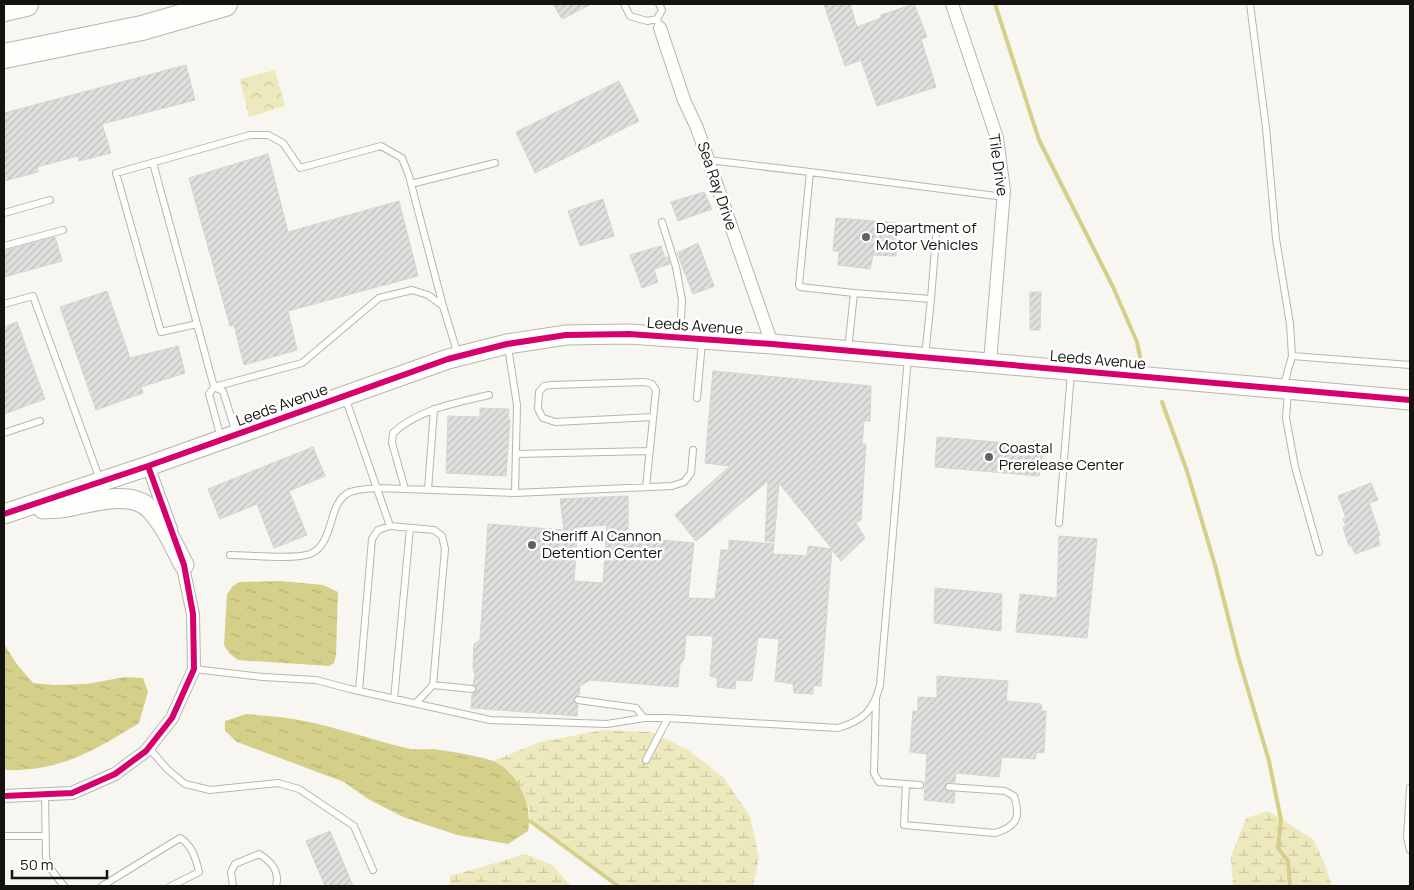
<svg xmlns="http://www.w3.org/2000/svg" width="1414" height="890" viewBox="0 0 1414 890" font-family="Manrope,sans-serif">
<defs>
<pattern id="forest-crowns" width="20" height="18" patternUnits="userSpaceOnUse" patternTransform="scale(1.25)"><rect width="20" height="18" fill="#ede9bd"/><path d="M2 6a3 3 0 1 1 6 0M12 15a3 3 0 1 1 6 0" fill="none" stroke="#cac7a1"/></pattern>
<pattern id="wetland-marsh" width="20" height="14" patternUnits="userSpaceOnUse" patternTransform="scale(1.25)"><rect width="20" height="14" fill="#ede9bd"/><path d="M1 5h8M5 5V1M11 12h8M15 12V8" fill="none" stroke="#cac7a1"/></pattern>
<pattern id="water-ripples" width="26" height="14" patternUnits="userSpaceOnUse" patternTransform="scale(1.25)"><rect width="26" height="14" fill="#d5d089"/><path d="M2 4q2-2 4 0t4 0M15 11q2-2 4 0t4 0" fill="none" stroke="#b6b275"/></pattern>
<pattern id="building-hatch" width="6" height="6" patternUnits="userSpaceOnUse" patternTransform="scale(1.25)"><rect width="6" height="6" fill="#dfdfde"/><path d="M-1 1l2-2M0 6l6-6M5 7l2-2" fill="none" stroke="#bebebd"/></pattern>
</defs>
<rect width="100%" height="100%" fill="#f7f6f0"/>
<path fill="url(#forest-crowns)" d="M275 70 285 106 249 117 240 79Z"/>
<path fill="url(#wetland-marsh)" d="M603 730 651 732 688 750 723 777 750 816 759 858 753 886H618L530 821 529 809 511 773 493 761 540 742Z
M1268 811 1313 839 1325 865 1332 886H1233L1231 857 1246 818Z
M526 854 552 865 571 886H450V876Z"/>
<path fill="url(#water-ripples)" d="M280 581 323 585 338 592 336 655 334 663 329 666 238 660 229 653 224 645 227 594 233 586 240 582Z
M4 644 16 663 33 683 54 685 87 684 125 677 143 678 148 692 139 723C94 751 59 772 4 770Z
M246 714C257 715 269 716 280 717 324 722 367 739 410 749 418 750 426 749 433 749 444 750 484 757 493 761 518 771 533 806 528 831L508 844 457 835 403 817 368 799 344 782 237 742 225 731V721Z"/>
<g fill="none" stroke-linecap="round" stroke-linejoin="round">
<path stroke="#d5d089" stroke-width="4" d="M995 4 1039 140 1113 287 1137 342 1140 357
M1162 402 1187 471 1215 565 1238 656 1269 761 1281 820 1278 848 1288 861 1290 886
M530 821 618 886"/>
</g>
<path fill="url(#building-hatch)" stroke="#d4d4d4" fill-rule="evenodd" d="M553 4H591L562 19Z
M824 4H850L857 27 881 18V15L914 4 927 37 921 39 936 87 877 106 861 60 845 66Z
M186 65 195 100 102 124 111 153 79 161 78 156 37 167 38 172 4 181V113Z
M619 81 639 121 535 173 516 132Z
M268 154 288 232 399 201 418 276 288 311 297 350 244 365 234 325 230 326 189 178Z
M704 192 712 209 678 221 671 202Z
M603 199 614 236 580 246 568 211Z
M836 218 899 223 896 256 873 255 870 269 838 265 839 251H833Z
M55 237 62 261 4 277V251Z
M698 243 714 286 693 294 677 253Z
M661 246 665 258 668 257 670 264 654 269 658 282 642 288 630 255Z
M107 291 130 358 178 346 185 373 141 387 143 393 96 410 60 307Z
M1030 292H1041L1040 330H1030Z
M17 322 45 399 4 414V327Z
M713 371 871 386 870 421H864L862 444H866L861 520 856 523 865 538 841 561 832 550 821 686H813V694L794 693 793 684 775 681 779 639 758 637 752 681 736 680 735 689 717 687V678L710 676 713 636 686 635 684 659 680 664 678 687 590 680 580 686 579 695 576 696 573 699 575 704 578 705 577 716 471 708 472 694 476 692 477 689 473 684 475 676 473 668 474 644 480 640 488 524 564 530 560 499 628 496V537L694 543 688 598 715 599 721 550H729V540L774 544 773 554 807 556 808 546 832 549 779 483 774 542 765 541 768 481 696 541 675 515 730 466 705 463ZM607 525 603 583 574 581 578 527Z
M480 408 509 409 508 419 510 420 506 476 446 473 448 416 480 417Z
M937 437 1044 446 1039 476 935 467Z
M313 447 325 476 289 491 307 535 274 548 257 504 220 519 208 489Z
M1371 483 1378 500 1369 503 1380 535 1378 537 1380 545 1355 554 1351 545 1349 546 1343 527 1346 526 1343 519 1346 518 1338 496Z
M1059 536 1097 539 1087 638 1016 632 1020 594 1057 598Z
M935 588 1002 594 1001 631 934 623Z
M937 676 1008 681 1006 701 1041 704 1042 711H1046L1044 753 1037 752 1035 759 1002 757 999 777 956 773 955 782H947L944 787 947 791 955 792 954 803 924 800 927 754 910 752 913 711H918V697L937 698Z
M330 831 353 886H325L306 841Z"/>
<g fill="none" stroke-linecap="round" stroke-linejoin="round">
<defs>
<path id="lane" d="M624 4 630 16 647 21 657 19 660 28
M1250 4 1266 128 1276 239 1290 324 1292 356 1283 388
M657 19 662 10 659 4
M708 160 810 172
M153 163 197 324
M411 184 495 163
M4 213 50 200
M662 222 676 267 682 300 680 336
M4 246 63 230
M854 293 931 299 925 356
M931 299 936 236
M4 304 33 296 100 480
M443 306 428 295 412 290 379 298 302 363 214 387 197 324 161 332 116 173 250 135H268L283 143 300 168 381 146 402 158 409 176 443 306 458 355
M848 350 854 293 800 287 799 285 810 172 1004 197
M1292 356 1410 365
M1288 392 1286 418 1295 467 1319 552
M345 397 390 526
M697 398 702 342
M4 433 40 421
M221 438 209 394 214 387 223 391 236 433
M516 454 650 451
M646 487 656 390 652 384 645 382 552 385 544 386 539 392 538 409 543 418 555 422 653 417
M405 489 392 443 393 433C419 409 456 403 489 395
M428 490 434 409
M515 493 672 486 684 482 691 473 693 450
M1059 523 1071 372
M230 555C249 555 294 560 310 554 336 543 326 503 350 492 359 489 368 489 377 488L515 493 517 405 508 347
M194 669 263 677 316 680 350 689 490 720 607 724 644 718H668L838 728C863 721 874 710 880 685L908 357
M433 685 472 689
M359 691 372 539 378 530 390 526 434 530 442 536 445 549 433 685 416 703
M394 699 410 528
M578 700 636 708 644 718
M876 700 874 773 879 782 906 784 904 825 995 833C1017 827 1021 817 1014 796L1005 791 949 787
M149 748 167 769 185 784 210 790 278 783 299 789 354 826 373 870
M646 760 668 718
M906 784 920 785
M1410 788 1407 838 1410 850
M45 794 46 858 53 872 64 886
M4 836H46
M102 886 180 838C192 845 196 859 199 872L171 886
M233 886 231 872 235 864 259 854C271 861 280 872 276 886"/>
<path id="street" d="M952 4 997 138 1004 191 990 363
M660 28 684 100 697 128 772 344
M148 466 171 529
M4 796 72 793 115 774 146 751 172 718 194 669 193 614 181 558"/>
<path id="secondary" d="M43 509C49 508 56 509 62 508 87 504 130 488 150 509 165 525 174 546 184 565
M4 514 148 466 448 359 507 344 566 335 629 334 772 344 1410 400"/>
<path id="highway" d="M4 9 26 4
M4 56 142 28 225 4"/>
</defs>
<use href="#lane" stroke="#b6b5b1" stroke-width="8"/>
<use href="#street" stroke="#b6b5b1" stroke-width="14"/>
<use href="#secondary" stroke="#b6b5b1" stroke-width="21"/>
<use href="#highway" stroke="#b6b5b1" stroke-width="26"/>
<use href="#lane" stroke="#fefefd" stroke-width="6"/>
<use href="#street" stroke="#fefefd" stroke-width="12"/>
<use href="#secondary" stroke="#fefefd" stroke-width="19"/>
<use href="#highway" stroke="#fefefd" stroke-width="24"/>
<defs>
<path id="cycleway" d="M4 514 148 466 448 359 507 344 566 335 629 334 772 344 1410 400
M4 796 72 793 115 774 146 751 172 718 194 669 193 614 184 565 148 466"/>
</defs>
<use href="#cycleway" stroke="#fff" stroke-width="9"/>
<use href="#cycleway" stroke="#d6006c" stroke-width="6"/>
</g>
<g fill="#63625e" stroke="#fff" stroke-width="2">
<circle cx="866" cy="237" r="5"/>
<circle cx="989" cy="457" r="5"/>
<circle cx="532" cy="545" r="5"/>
</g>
<g text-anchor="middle" stroke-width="5" stroke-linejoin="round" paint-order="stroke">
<g font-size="15" fill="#14130f" stroke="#fff">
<text transform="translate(998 165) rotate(82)" y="5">Tile Drive</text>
<text transform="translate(717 186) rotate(71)" y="5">Sea Ray Drive</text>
<text transform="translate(695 326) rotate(4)" y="5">Leeds Avenue</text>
<text transform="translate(1098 360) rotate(5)" y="5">Leeds Avenue</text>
<text transform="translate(282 405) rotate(-20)" y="5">Leeds Avenue</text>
</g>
<g font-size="15" fill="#14130f" stroke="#fff" text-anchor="start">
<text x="876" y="233">Department of<tspan x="876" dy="17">Motor Vehicles</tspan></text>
<text x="999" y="453">Coastal<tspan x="999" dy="17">Prerelease Center</tspan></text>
<text x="542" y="541">Sheriff Al Cannon<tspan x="542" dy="17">Detention Center</tspan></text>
</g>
</g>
<rect width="1414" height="890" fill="none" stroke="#14130f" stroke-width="10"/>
<path d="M12 870v8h95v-8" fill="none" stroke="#14130f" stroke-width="2.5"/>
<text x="20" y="870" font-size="15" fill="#14130f" stroke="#ffffff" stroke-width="4" paint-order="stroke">50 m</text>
</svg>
